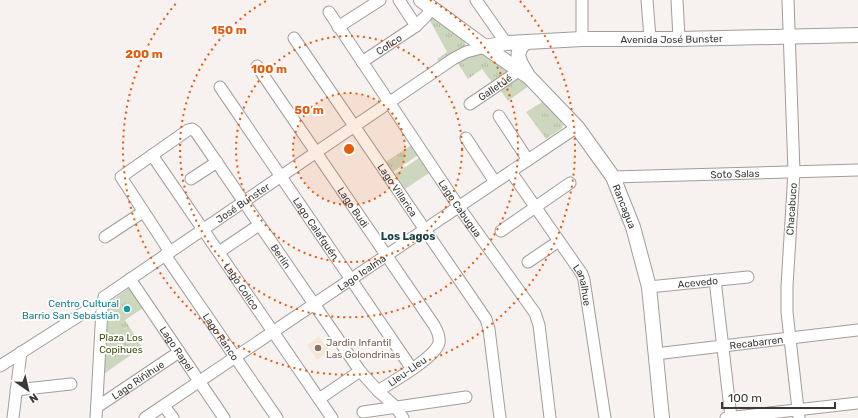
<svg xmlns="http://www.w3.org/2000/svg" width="858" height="418" viewBox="0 0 858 418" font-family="Rubik,sans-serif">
<defs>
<pattern id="grass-tufts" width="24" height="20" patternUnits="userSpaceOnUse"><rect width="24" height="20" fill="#cdd7be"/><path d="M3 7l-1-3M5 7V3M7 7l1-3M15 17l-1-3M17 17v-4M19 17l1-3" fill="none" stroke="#b1b9a4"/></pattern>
</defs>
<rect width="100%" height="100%" fill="#f7f2f0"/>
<path fill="#f6e6d4" d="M319 337 329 352 317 360 307 345Z"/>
<path fill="url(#grass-tufts)" d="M437 15 465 40V46L439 62 437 59 447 52 428 17Z
M476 53H489L515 70 494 85 482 69 468 79 457 62Z
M518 75 530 85 508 101 499 88Z
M544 101 563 124 562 128 546 139 526 112Z
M413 144 420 154 391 173 384 163Z
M129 288 143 308 125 320 142 347 104 374 107 304Z"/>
<path fill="#cdd7be" d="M422 156 432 171 405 189 395 174Z"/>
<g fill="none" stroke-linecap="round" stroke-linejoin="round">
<defs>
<g id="minor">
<path d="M399 0 416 26 426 16 432 8"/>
<path d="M476 0 506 43"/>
<path d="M582 0V39"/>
<path d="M647 0 650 38"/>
<path d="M677 0 679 39"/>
<path d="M788 0 794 172 787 286V312L799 418"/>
<path id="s1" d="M329 12 459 207 535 313 539 325 550 418"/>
<path d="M338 27 380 0"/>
<path id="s2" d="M294 38 486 319 489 329 500 418"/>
<path id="s3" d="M362 62 416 26"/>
<path id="s4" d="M257 66 434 325C437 330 440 336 439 343 435 358 392 382 378 391"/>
<path id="s5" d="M220 87 412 369"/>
<path id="s6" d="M470 104 520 70"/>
<path d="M499 116 528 160"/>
<path d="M466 138 495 182"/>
<path id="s7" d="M152 155 332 418"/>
<path id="s8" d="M511 172 582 274 584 280 605 418"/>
<path id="s9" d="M613 177 858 170"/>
<path d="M191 179 217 162"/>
<path d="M501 231 570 183"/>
<path d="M105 237 143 212"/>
<path id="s10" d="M170 252 121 177 188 130 192 129 196 132 360 371 378 391 396 407 403 418"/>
<path d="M219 252 259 225"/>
<path id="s11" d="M165 255 277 418"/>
<path d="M528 262 559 241"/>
<path id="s12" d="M130 279 224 418"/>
<path d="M715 280 731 417"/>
<path id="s13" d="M649 287 748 277"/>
<path id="s14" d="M655 354 858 330"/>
<path d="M0 366 91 308"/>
<path d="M16 390 71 384"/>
<path d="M319 399 360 371"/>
<path d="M164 406 173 418"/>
<path id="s15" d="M97 407 179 352"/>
<path d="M363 412 466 397"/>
<path d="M13 418 21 352"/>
<path id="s16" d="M96 418 102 309 104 297 453 59 466 52 485 47"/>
<path id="s17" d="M145 418 577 127"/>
<path d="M726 418 858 403"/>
</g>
<g id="major">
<path id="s18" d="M421 0 485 47 529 77 577 127 613 177 633 227 649 287 662 418"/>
<path d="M526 42C513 53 519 61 527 74"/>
<path id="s19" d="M485 47 506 43 582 39H679L858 35"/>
</g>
</defs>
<use href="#minor" stroke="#a19d9b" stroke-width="13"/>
<use href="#major" stroke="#a19d9b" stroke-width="16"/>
<use href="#minor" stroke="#fff" stroke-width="11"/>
<use href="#major" stroke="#fff" stroke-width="14"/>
</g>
<circle cx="349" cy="149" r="56" fill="#e8590c" fill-opacity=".12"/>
<g fill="none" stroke="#e8590c" stroke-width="2" stroke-dasharray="2 4">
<circle cx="349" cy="149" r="56"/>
<circle cx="349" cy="149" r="113"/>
<path d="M430 0A169 169 0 1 1 268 0"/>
<path d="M520 1A226 226 0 1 1 178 1"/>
</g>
<circle fill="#0f9aa8" stroke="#fff" stroke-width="1.5" cx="127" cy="309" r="4"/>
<circle fill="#8d6e63" stroke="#fff" stroke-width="1.5" cx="318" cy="348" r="4"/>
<g text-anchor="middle" stroke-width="3.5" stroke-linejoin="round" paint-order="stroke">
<g font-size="10" fill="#3b3938" stroke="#fff">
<text dy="4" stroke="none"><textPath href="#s19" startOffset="187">Avenida José Bunster</textPath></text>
<text dy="4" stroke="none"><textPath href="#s3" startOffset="32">Colico</textPath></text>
<text dy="4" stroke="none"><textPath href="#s6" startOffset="30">Galletué</textPath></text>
<text dy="4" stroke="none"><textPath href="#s9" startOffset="122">Soto Salas</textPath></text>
<text dy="4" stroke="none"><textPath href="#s2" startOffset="184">Lago Villarica</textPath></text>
<text dy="4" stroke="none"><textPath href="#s16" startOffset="289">José Bunster</textPath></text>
<text dy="4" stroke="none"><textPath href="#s4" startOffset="171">Lago Budi</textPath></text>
<text dy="4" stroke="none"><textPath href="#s18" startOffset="295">Rancagua</textPath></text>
<text dy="4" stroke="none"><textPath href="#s1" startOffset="236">Lago Cabugua</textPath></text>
<text transform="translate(791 209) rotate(-86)" y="4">Chacabuco</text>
<text dy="4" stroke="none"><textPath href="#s5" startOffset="171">Lago Calafquén</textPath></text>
<text dy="4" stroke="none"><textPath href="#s10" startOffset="331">Berlín</textPath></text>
<text dy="4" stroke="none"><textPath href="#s17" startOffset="261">Lago Icalma</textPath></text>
<text dy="4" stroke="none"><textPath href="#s13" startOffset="49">Acevedo</textPath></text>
<text dy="4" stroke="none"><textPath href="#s7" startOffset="159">Lago Colico</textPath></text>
<text dy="4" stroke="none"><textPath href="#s8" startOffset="135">Lanalhue</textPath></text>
<text dy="4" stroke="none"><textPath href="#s11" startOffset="99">Lago Ranco</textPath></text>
<text dy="4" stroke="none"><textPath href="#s14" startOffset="102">Recabarren</textPath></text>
<text dy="4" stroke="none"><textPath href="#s12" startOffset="84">Lago Rapel</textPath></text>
<text transform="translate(407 371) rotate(-35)" y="4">Lleu-Lleu</text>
<text dy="4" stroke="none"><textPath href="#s15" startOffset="49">Lago Riñihue</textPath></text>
</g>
<g font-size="10" fill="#0d838f" stroke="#fff" text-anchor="end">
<text x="119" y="307">Centro Cultural<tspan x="119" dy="12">Barrio San Sebastián</tspan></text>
</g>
<g font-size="10" fill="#405116" stroke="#fff">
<text x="121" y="341">Plaza Los<tspan x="121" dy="12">Copihues</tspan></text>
</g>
<g font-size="10" fill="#785e54" stroke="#fff" text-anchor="start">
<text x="326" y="346">Jardin Infantil<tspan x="326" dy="12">Las Golondrinas</tspan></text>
</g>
<g font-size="11" font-weight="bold" fill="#1b3e3f" stroke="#fff">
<text x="408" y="240">Los Lagos</text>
</g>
</g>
<circle cx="349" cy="149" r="6" fill="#e8590c" stroke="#fff" stroke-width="2"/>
<g font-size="12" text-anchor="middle" font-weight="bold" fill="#e8590c" stroke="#fff" stroke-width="3.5" stroke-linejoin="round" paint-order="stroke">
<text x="229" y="34">150 m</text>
<text x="144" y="58">200 m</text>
<text x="269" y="73">100 m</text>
<text x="309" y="114">50 m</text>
</g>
<g transform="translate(28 390) rotate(146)" stroke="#ffffff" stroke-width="3" paint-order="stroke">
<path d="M0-3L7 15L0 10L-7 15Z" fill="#3b3938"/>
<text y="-6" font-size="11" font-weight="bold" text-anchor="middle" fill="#3b3938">N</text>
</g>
<path d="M722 402v6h113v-6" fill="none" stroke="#3b3938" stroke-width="2"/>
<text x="728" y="402" font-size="12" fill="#3b3938" stroke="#ffffff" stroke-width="3" paint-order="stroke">100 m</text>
</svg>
